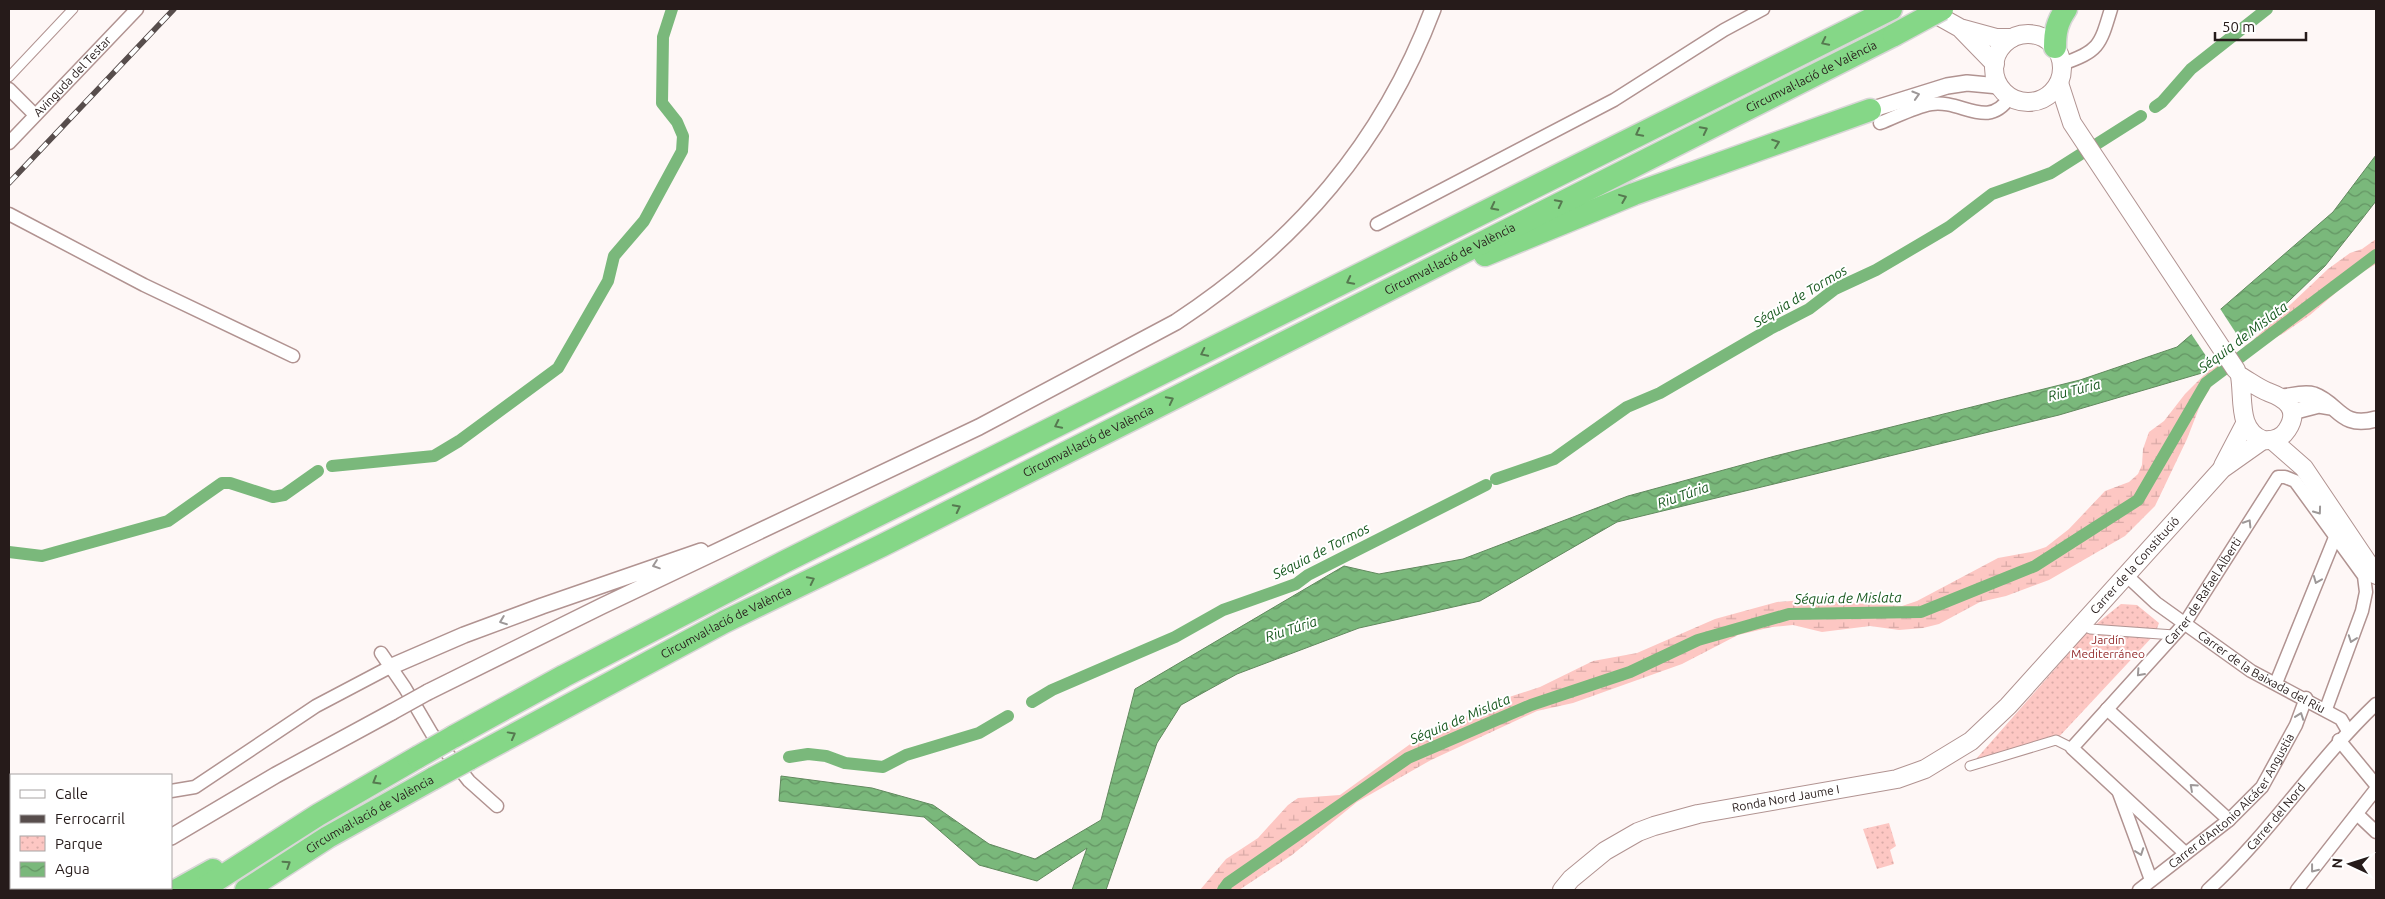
<svg xmlns="http://www.w3.org/2000/svg" width="2385" height="899" viewBox="0 0 2385 899" font-family="Ubuntu,sans-serif">
<defs>
<pattern id="wetland-marsh" width="20" height="14" patternUnits="userSpaceOnUse" patternTransform="scale(1.25)"><rect width="20" height="14" fill="#fdc7c3"/><path d="M1 5h8M5 5V1M11 12h8M15 12V8" fill="none" stroke="#d9aaa7"/></pattern>
<pattern id="park-dots" width="8" height="8" patternUnits="userSpaceOnUse" patternTransform="scale(1.25)"><rect width="8" height="8" fill="#fdc7c3"/><path d="M2 2h.1M6 6h.1" fill="none" stroke="#d9aaa7" stroke-width="1.8" stroke-linecap="round"/></pattern>
<pattern id="water-waves" width="16" height="10" patternUnits="userSpaceOnUse" patternTransform="scale(1.25)"><rect width="16" height="10" fill="#7ab87b"/><path d="M0 5q4-4 8 0t8 0" fill="none" stroke="#649564"/></pattern>
</defs>
<rect width="100%" height="100%" fill="#fef7f6"/>
<path fill="url(#wetland-marsh)" d="M2376 239V264L2354 277 2310 315 2284 333 2252 350 2214 382 2201 403 2187 439 2155 506 2125 536 2049 580 2006 596 1980 602 1939 624 1923 628 1899 630 1870 626 1822 632 1793 625 1772 627 1738 635 1682 664 1573 703 1537 711 1431 760 1357 802 1292 855 1239 890H1200L1226 859 1258 838 1288 805 1298 798 1340 795 1413 742 1503 699 1540 687 1593 661 1637 653 1715 619 1777 602 1804 600 1902 606 1917 601 1998 558 2031 552 2046 547 2069 529 2105 491 2129 482 2138 474 2142 465 2143 449 2149 432 2164 421 2185 394 2210 369 2252 341 2328 269 2350 253 2362 249Z"/>
<path fill="url(#park-dots)" d="M2121 604 2137 605 2159 623 2155 634 2056 740 1970 766 2090 629Z
M1889 823 1896 846 1890 850 1894 864 1877 869 1863 829Z"/>
<path fill="url(#water-waves)" stroke="#61895e" d="M2376 155V201L2355 228 2325 266 2254 335 2202 373 2059 415 1617 522 1480 601 1359 628 1237 674 1181 705 1157 743 1106 890H1072L1087 848 1037 881 979 865 924 817 779 801 781 776 872 788 933 805 989 844 1035 859 1101 820 1135 689 1344 566 1379 574 1463 559 1628 496 1775 456 2080 380 2177 347 2333 212Z"/>
<path fill="#fef7f6" d="M2219 307 2245 347 2214 368 2190 332Z"/>
<g fill="none" stroke-linecap="round" stroke-linejoin="round">
<path stroke="#7ab87b" stroke-width="12" d="M2155 107 2162 102 2191 69 2267 9
M332 466 434 456 459 441 558 368 608 281 614 256 644 221 682 151 683 136 677 122 662 103 663 37 672 9
M1496 479 1554 459 1627 407 1660 393 1770 329 1809 309 1835 289 1876 270 1949 227 1992 194 2051 173 2141 116
M9 552 42 556 168 521 222 483H230L273 497 284 495 318 471
M1032 702 1052 690 1175 637 1223 610 1296 584 1308 575 1486 485
M789 757 808 754 826 756 845 763 883 767 906 755 979 733 1008 716
M1223 890 1228 883 1408 758 1531 705 1630 672 1698 640 1789 614 1921 612 2035 566 2138 500 2206 383 2376 255"/>
<defs>
<path id="pedestrian" d="M9 77 73 9
M2090 629 2174 635
M1970 766 2056 740 2072 748"/>
<g id="minor">
<path d="M2062 64C2099 51 2100 46 2111 9"/>
<path d="M9 89 35 115"/>
<path d="M1880 123C1896 117 1914 107 1931 104 1962 99 1987 131 2010 97"/>
<path id="s1" d="M9 143 137 9"/>
<path d="M9 214 144 285 293 356"/>
<path d="M1377 224 1614 100 1724 30 1763 9"/>
<path id="s2" d="M2127 576 2156 603 2251 671 2341 719 2348 731"/>
<path d="M381 653 405 688 432 734 469 781 497 806"/>
<path d="M2276 683 2336 535"/>
<path d="M2107 709 2229 820"/>
<path d="M2339 740 2376 785"/>
<path d="M171 791 195 787 316 706 390 667"/>
<path d="M2119 793 2151 880"/>
<path d="M9 813H11"/>
<path d="M2357 814 2376 832"/>
<path id="s3" d="M2185 853 2072 748 2185 623 2278 477H2285L2295 481 2364 576 2366 592 2362 611 2326 709"/>
<path id="s4" d="M2139 890 2229 820 2262 787 2296 725 2306 698"/>
<path id="s5" d="M2208 890C2270 834 2315 762 2376 704"/>
<path d="M2297 890 2376 789"/>
</g>
<path id="tertiary" d="M1870 110 1947 86 1967 83 1999 86
M2283 397C2292 396 2304 392 2314 395 2339 404 2340 429 2376 419
M2292 412 2319 405 2331 407
M390 667 464 635 542 606 701 551
M428 692 602 606 979 427 1176 322C1296 243 1382 144 1433 9
M171 837 276 775 392 712
M81 890 85 888"/>
<g id="secondary">
<path d="M1926 9 1960 28 1995 64"/>
<path d="M1963 29 1996 38H2012"/>
<circle cx="2028" cy="68" r="34"/>
<path d="M2059 83 2072 123 2236 370"/>
<path d="M2240 376C2249 381 2258 388 2268 392 2285 398 2301 409 2287 430 2282 438 2273 441 2263 440 2237 430 2244 399 2240 376Z"/>
<path d="M2272 440 2304 468 2376 575"/>
<path d="M2223 466 2245 424"/>
<path id="s6" d="M1562 890 1571 879 1605 851 1638 832 1654 826 1698 814 1897 779 1925 769 1971 741 2008 706 2222 469 2263 440"/>
</g>
<g id="motorway">
<path d="M2055 47C2055 32 2057 22 2066 9"/>
<path d="M1485 255 1634 194 1870 110"/>
<path d="M453 737 564 676 786 561 1891 9"/>
<path id="s7" d="M469 759 724 622 881 546 1894 35"/>
<path d="M177 890 213 870"/>
<path d="M201 890 318 815 418 757"/>
<path id="s8" d="M246 890 328 837 434 778"/>
</g>
</defs>
<use href="#pedestrian" stroke="#b19391" stroke-width="11"/>
<use href="#minor" stroke="#b19391" stroke-width="15"/>
<use href="#tertiary" stroke="#b19391" stroke-width="18"/>
<use href="#secondary" stroke="#b19391" stroke-width="20"/>
<use href="#motorway" stroke="#d8d6d6" stroke-width="25"/>
<use href="#pedestrian" stroke="#fff" stroke-width="9"/>
<use href="#minor" stroke="#fff" stroke-width="12"/>
<use href="#tertiary" stroke="#fff" stroke-width="15"/>
<use href="#secondary" stroke="#fff" stroke-width="18"/>
<use href="#motorway" stroke="#85d787" stroke-width="22"/>
<defs>
<path id="rail" d="M9 183 174 9"/>
</defs>
<use href="#rail" stroke="#574d4c" stroke-width="5.5"/>
<use href="#rail" stroke="#fff" stroke-width="4" stroke-dasharray="11" stroke-linecap="butt"/>
<defs>
<path id="tertiary-bridge" d="M392 712 428 692"/>
<path id="motorway-bridge" d="M1894 35 1942 9
M418 757 453 737
M434 778 469 759"/>
</defs>
<use href="#tertiary-bridge" stroke="#b19391" stroke-width="18" stroke-linecap="butt"/>
<use href="#motorway-bridge" stroke="#d8d6d6" stroke-width="25" stroke-linecap="butt"/>
<use href="#tertiary-bridge" stroke="#fff" stroke-width="15"/>
<use href="#motorway-bridge" stroke="#85d787" stroke-width="22"/>
</g>
<defs><path id="oneway-chevron" d="M-2-3.5L2.5 0L-2 3.5" fill="none" stroke-width="1.6" stroke-linecap="round" stroke-linejoin="round" transform="scale(1.25)"/></defs>
<g stroke="#567950">
<use href="#oneway-chevron" transform="translate(1825 42) rotate(154)"/>
<use href="#oneway-chevron" transform="translate(1704 130) rotate(-27)"/>
<use href="#oneway-chevron" transform="translate(1639 133) rotate(153)"/>
<use href="#oneway-chevron" transform="translate(1776 143) rotate(-20)"/>
<use href="#oneway-chevron" transform="translate(1623 198) rotate(-22)"/>
<use href="#oneway-chevron" transform="translate(1559 203) rotate(-27)"/>
<use href="#oneway-chevron" transform="translate(1494 207) rotate(153)"/>
<use href="#oneway-chevron" transform="translate(1350 281) rotate(153)"/>
<use href="#oneway-chevron" transform="translate(1204 353) rotate(154)"/>
<use href="#oneway-chevron" transform="translate(1170 400) rotate(-27)"/>
<use href="#oneway-chevron" transform="translate(1058 425) rotate(154)"/>
<use href="#oneway-chevron" transform="translate(957 508) rotate(-27)"/>
<use href="#oneway-chevron" transform="translate(811 580) rotate(-26)"/>
<use href="#oneway-chevron" transform="translate(512 735) rotate(-29)"/>
<use href="#oneway-chevron" transform="translate(376 781) rotate(150)"/>
<use href="#oneway-chevron" transform="translate(287 864) rotate(-33)"/>
</g>
<g stroke="#9d9898">
<use href="#oneway-chevron" transform="translate(1916 95) rotate(-17)"/>
<use href="#oneway-chevron" transform="translate(2318 511) rotate(54)"/>
<use href="#oneway-chevron" transform="translate(2248 523) rotate(-58)"/>
<use href="#oneway-chevron" transform="translate(656 565) rotate(161)"/>
<use href="#oneway-chevron" transform="translate(2317 580) rotate(112)"/>
<use href="#oneway-chevron" transform="translate(503 621) rotate(159)"/>
<use href="#oneway-chevron" transform="translate(2352 639) rotate(110)"/>
<use href="#oneway-chevron" transform="translate(2140 673) rotate(132)"/>
<use href="#oneway-chevron" transform="translate(2300 716) rotate(-70)"/>
<use href="#oneway-chevron" transform="translate(2193 787) rotate(-138)"/>
<use href="#oneway-chevron" transform="translate(2140 852) rotate(70)"/>
<use href="#oneway-chevron" transform="translate(2314 869) rotate(128)"/>
</g>
<g text-anchor="middle" stroke-width="4" stroke-linejoin="round" paint-order="stroke">
<g font-size="12" fill="#261b1a" stroke="#fff">
<text dy="4" stroke="none"><textPath href="#s7" startOffset="1506">Circumval·lació de València</textPath></text>
<text dy="4" stroke="none"><textPath href="#s1" startOffset="92">Avinguda del Testar</textPath></text>
<text dy="4" stroke="none"><textPath href="#s7" startOffset="1101">Circumval·lació de València</textPath></text>
<text dy="4" stroke="none"><textPath href="#s7" startOffset="696">Circumval·lació de València</textPath></text>
<text dy="4" stroke="none"><textPath href="#s6" startOffset="685">Carrer de la Constitució</textPath></text>
<text dy="4" stroke="none"><textPath href="#s3" startOffset="359">Carrer de Rafael Alberti</textPath></text>
<text dy="4" stroke="none"><textPath href="#s7" startOffset="291">Circumval·lació de València</textPath></text>
<text dy="4" stroke="none"><textPath href="#s2" startOffset="166">Carrer de la Baixada del Riu</textPath></text>
<text dy="4" stroke="none"><textPath href="#s6" startOffset="248">Ronda Nord Jaume I</textPath></text>
<text dy="4" stroke="none"><textPath href="#s4" startOffset="130">Carrer d'Antonio Alcácer Angustia</textPath></text>
<text dy="4" stroke="none"><textPath href="#s8" startOffset="145">Circumval·lació de València</textPath></text>
<text dy="4" stroke="none"><textPath href="#s5" startOffset="100">Carrer del Nord</textPath></text>
</g>
<g font-size="12" fill="#942c2d" stroke="#fff">
<text x="2108" y="644">Jardín<tspan x="2108" dy="14">Mediterráneo</tspan></text>
</g>
<g font-size="14" font-style="italic" fill="#18591f" stroke="#fff">
<text transform="translate(1800 296) rotate(-31)" y="5">Séquia de Tormos</text>
<text transform="translate(2243 337) rotate(-37)" y="5">Séquia de Mislata</text>
<text transform="translate(2074 390) rotate(-14)" y="5">Riu Túria</text>
<text transform="translate(1683 495) rotate(-19)" y="5">Riu Túria</text>
<text transform="translate(1321 551) rotate(-27)" y="5">Séquia de Tormos</text>
<text transform="translate(1848 598) rotate(-1)" y="5">Séquia de Mislata</text>
<text transform="translate(1291 629) rotate(-18)" y="5">Riu Túria</text>
<text transform="translate(1460 719) rotate(-23)" y="5">Séquia de Mislata</text>
</g>
</g>
<rect width="2385" height="899" fill="none" stroke="#261b1a" stroke-width="20"/>
<rect x="10" y="774" width="162" height="115" fill="#ffffff" stroke="#a8a4a3"/>
<rect x="20" y="790" width="25" height="8" fill="#ffffff" stroke="#a8a4a3"/>
<text x="55" y="799" font-size="15" fill="#261b1a">Calle</text>
<rect x="20" y="815" width="25" height="8" fill="#574d4c" stroke="#a8a4a3"/>
<text x="55" y="824" font-size="15" fill="#261b1a">Ferrocarril</text>
<rect x="20" y="836" width="25" height="15" fill="url(#park-dots)" stroke="#a8a4a3"/>
<text x="55" y="849" font-size="15" fill="#261b1a">Parque</text>
<rect x="20" y="862" width="25" height="15" fill="url(#water-waves)" stroke="#a8a4a3"/>
<text x="55" y="874" font-size="15" fill="#261b1a">Agua</text>
<g transform="translate(2350 864) rotate(274)" stroke="#ffffff" stroke-width="4" paint-order="stroke">
<path d="M0-4L9 19L0 12L-9 19Z" fill="#261b1a"/>
<text y="-8" font-size="14" font-weight="bold" text-anchor="middle" fill="#261b1a">N</text>
</g>
<path d="M2215 32v8h91v-8" fill="none" stroke="#261b1a" stroke-width="2.5"/>
<text x="2222" y="32" font-size="15" fill="#261b1a" stroke="#ffffff" stroke-width="4" paint-order="stroke">50 m</text>
</svg>
